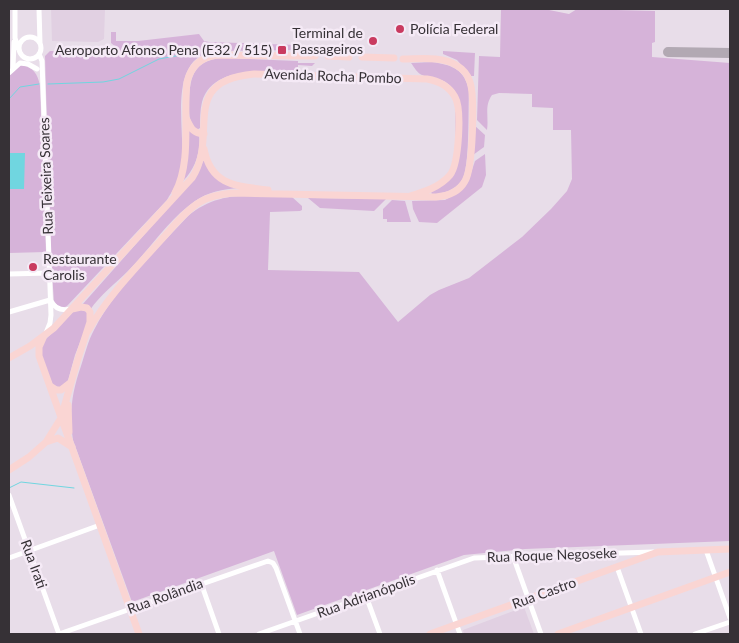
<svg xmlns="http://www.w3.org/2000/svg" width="739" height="643" viewBox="0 0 739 643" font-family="Lato,sans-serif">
<rect width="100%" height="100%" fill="#e8dde9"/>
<path fill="#e1d0e2" d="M51 9H105L104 39 98 42 52 41Z
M524 607 534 634H464L463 630Z"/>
<path fill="#d6b3d9" d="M501 9H544L569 14 577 9 655 11V42L652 43V57L730 63V541L525 549 464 555 297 615 274 551 132 602 73 440C69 412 72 392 81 366 85 354 88 341 94 330 114 289 158 249 188 216 220 189 254 196 292 197L302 206V210L300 211 270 212 268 270 359 272 398 322 430 295 439 290 469 278 522 237 551 209 567 191 572 179 571 130H553V108L532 107V94L499 93 492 95C484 106 489 117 487 130L477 120 479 56 500 57Z
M111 32H116V41H138L199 34 204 41 209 42 297 45V50L213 51C164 61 188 137 181 172 179 182 172 191 167 200L67 306 63 308 58 306 54 301 51 261 45 56 50 51 117 52V48L111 43Z
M443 51 475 53 474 76H471L457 60 443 54Z
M221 58 298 61V63H315L312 66 298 65V72C268 72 213 64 202 102 200 110 200 120 200 128L197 130C188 121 189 113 189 101 190 76 194 61 221 58Z
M432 62C452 65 465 69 469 91 468 107 470 169 462 180 454 191 444 193 432 195L431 191 456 168 455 91C442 75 438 82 422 75 418 74 414 67 411 63Z
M21 65C33 67 38 74 40 86L46 252 9 253V75Z
M474 125 485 135 484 147 473 155Z
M187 126 199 135C201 152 195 169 183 181Z
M485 154 486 175 482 187 437 223 419 222 413 209 412 201 445 200 458 193 468 182 475 161Z
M204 159 210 169 239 188C223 189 208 192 195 201 169 219 150 249 128 271 115 284 100 295 90 310L82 305 197 175Z
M308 198 386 199 374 211 320 208Z
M392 200 405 201 411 222H387V219H383V209Z
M79 309 87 312 88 322 75 355 67 384 61 388 53 385 40 355 41 344 75 310Z"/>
<path fill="#70d6e0" d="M9 153H25L24 189H9Z"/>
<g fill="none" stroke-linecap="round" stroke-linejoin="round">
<path stroke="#70d6e0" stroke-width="1" d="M48 84 103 82 119 79 159 59 181 55
M9 99 20 87 39 84
M9 488 21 482 74 488"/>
<path stroke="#b2a9b3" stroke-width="10" d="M668 52 730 53"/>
<path stroke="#fff" stroke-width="5" d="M15 9V38L18 48
M39 9 40 43
M19 48a11 11 0 1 1 22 0a11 11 0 1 1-22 0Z
M39 54 42 61 51 315 50 323 46 333
M13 68 14 42
M9 73 20 63 28 64 37 69
M9 274 49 273
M51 301C55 309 62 311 71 309
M9 312 50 300
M9 495 59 634
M706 550 730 618
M513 556 541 634
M9 558 100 525
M617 567 641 634
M437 570 460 634
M201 583 219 634
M366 596 380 634
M59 634 268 561 273 563 276 568 300 634
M259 634 474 558 653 552
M695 634 730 622"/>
<path stroke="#fad5d3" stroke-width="7" d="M328 56 349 57
M362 57 394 58
M186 118C191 128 192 133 204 134
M204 149C211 186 237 186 268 190
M175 193C192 162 183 117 187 82 191 66 201 57 217 55L315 56
M88 331C108 296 135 269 161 240 173 227 185 211 200 202 210 196 221 194 233 193L436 197C448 196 459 192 465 181 473 168 475 97 470 82 468 75 463 69 456 65 442 56 419 59 403 59
M43 338 39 347V356L139 634
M9 358 30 346 54 328 192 178C220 135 177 81 254 74L427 79C439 81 449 86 455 97 462 109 459 164 450 175 440 187 424 192 410 196
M50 386 56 390H61L70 383
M68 405 69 432
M46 442 58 438 72 447
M9 470 29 457 46 442 61 418 77 362 90 322V312L87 308 81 307 72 309
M430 634 658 552 730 549
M558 634 730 572"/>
</g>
<g fill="#c93a5f" stroke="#f5eaf6" stroke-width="2">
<circle cx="400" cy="29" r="5"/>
<circle cx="373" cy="41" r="5"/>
<rect x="277" y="45" width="10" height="10" rx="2.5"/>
<circle cx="33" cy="267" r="5"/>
</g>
<g text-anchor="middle" stroke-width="5" stroke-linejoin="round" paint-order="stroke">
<g font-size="14" fill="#363136" stroke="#f5eaf6" text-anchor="start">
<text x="410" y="34">Polícia Federal</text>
<text x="363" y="38" text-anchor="end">Terminal de<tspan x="363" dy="16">Passageiros</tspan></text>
<text x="272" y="55" text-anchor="end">Aeroporto Afonso Pena (E32 / 515)</text>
<text x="43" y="264">Restaurante<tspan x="43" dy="16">Carolis</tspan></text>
</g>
<g font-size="14" fill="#363136" stroke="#f5eaf6">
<text transform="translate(333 76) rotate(2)" y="5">Avenida Rocha Pombo</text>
<text transform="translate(46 176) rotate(-92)" y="5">Rua Teixeira Soares</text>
<text transform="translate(552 555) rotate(-2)" y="5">Rua Roque Negoseke</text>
<text transform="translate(34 564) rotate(70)" y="5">Rua Irati</text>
<text transform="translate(544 593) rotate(-20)" y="5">Rua Castro</text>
<text transform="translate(165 596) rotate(-20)" y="5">Rua Rolândia</text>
<text transform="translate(366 596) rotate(-20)" y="5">Rua Adrianópolis</text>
</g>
</g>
<rect width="739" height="643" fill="none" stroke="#363136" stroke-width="20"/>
</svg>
